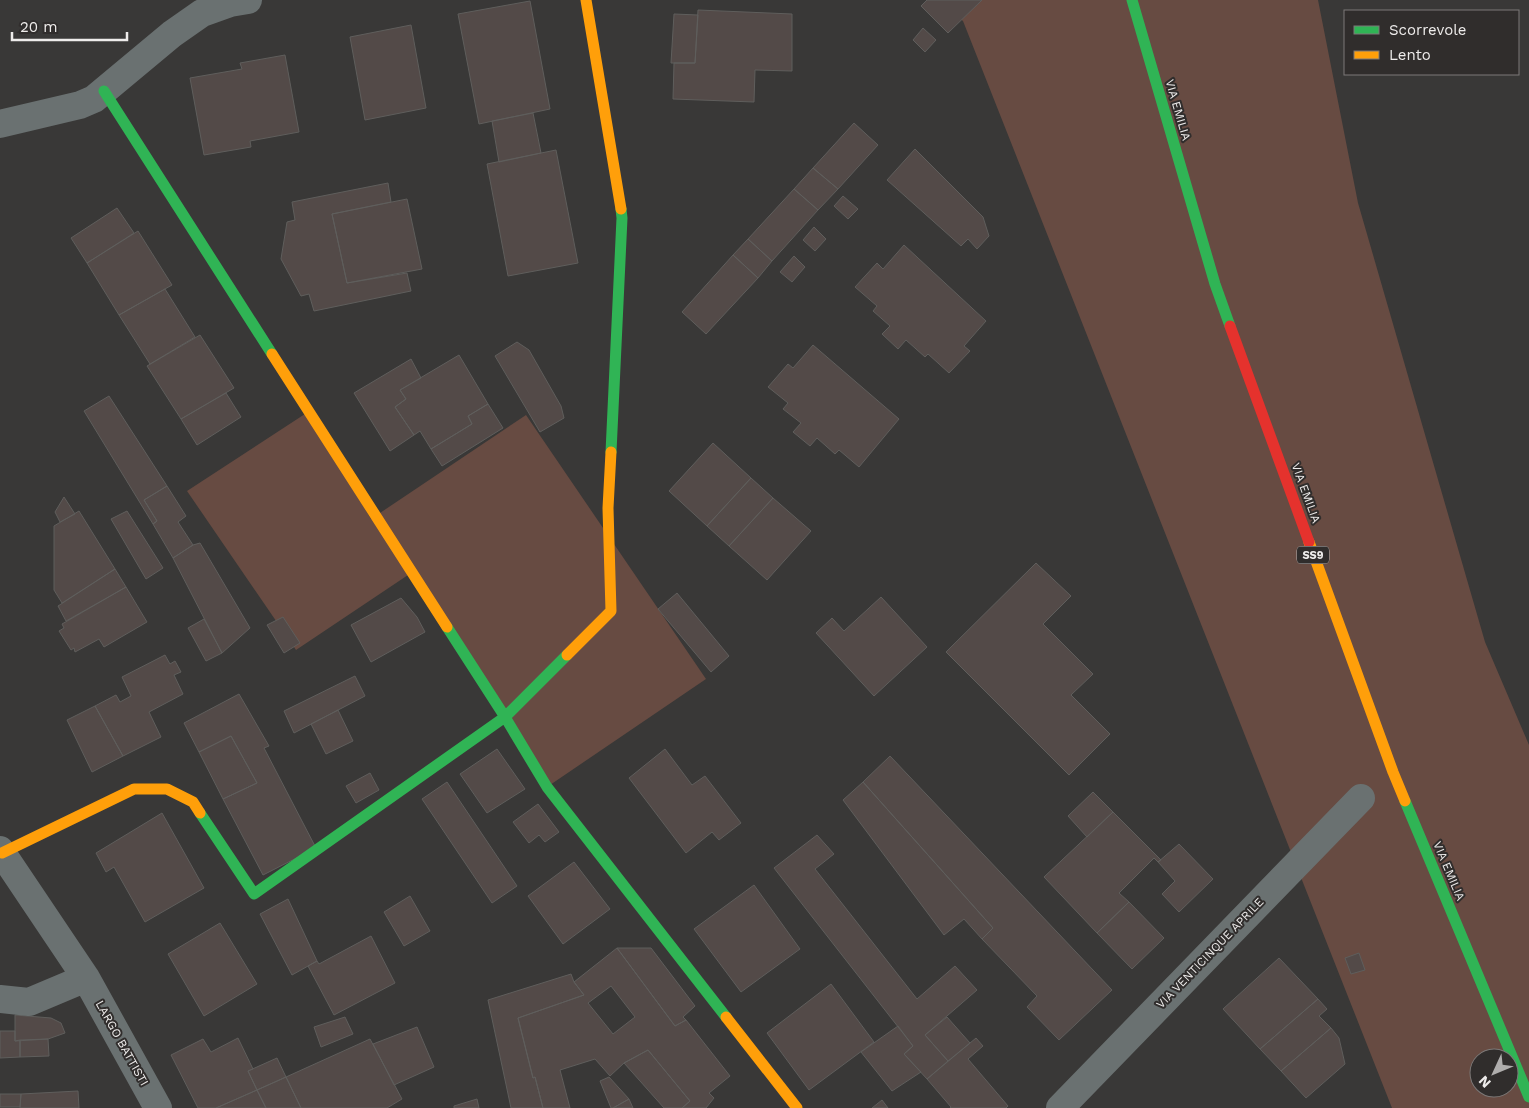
<svg xmlns="http://www.w3.org/2000/svg" width="1529" height="1108" viewBox="0 0 1529 1108" font-family="'Work Sans',sans-serif">
<rect width="100%" height="100%" fill="#393837"/>
<path fill="#674b42" fill-rule="evenodd" d="M936 0H1318L1358 203 1485 642 1529 745V1108H1392L963 21ZM1479 1058H1509V1088H1479Z
M308 412 371 519 526 415 706 679 547 787 411 573 296 650 187 491Z"/>
<path fill="#534a48" stroke="#5f5e5c" fill-rule="evenodd" d="M927 0H982L948 33 921 6Z
M530 1 550 109 479 124 458 14Z
M698 10 792 14V71L755 70 754 102 673 99 674 63H695Z
M674 14 698 15 695 63H671Z
M411 25 426 108 365 120 350 37Z
M923 28 936 40 925 52 913 40Z
M285 55 299 132 250 141 251 147 204 155 190 78 242 69 240 63Z
M533 113 541 153 499 162 492 121Z
M854 123 878 145 838 189 813 168Z
M915 149 983 217 989 236 977 249 968 239 961 246 887 180Z
M556 150 578 263 508 276 487 164Z
M813 168 838 189 818 210 794 189Z
M388 183 391 202 332 214 347 283 407 273 411 291 314 311 309 294 301 296 281 259 287 222 295 220 292 202Z
M794 189 818 210 772 261 748 239Z
M843 196 858 209 848 219 834 206Z
M407 199 422 269 347 283 332 214Z
M117 208 134 233 87 263 71 238Z
M814 227 826 239 815 251 803 240Z
M138 231 172 285 119 315 87 263Z
M748 239 772 261 758 278 733 255Z
M904 245 986 321 964 346 970 351 949 373 928 354 925 357 906 340 898 349 882 334 890 326 873 311 877 306 855 287 877 263 883 269Z
M733 255 758 278 706 334 682 312Z
M794 256 805 267 792 282 780 272Z
M165 289 195 337 150 364 119 315Z
M200 335 234 388 181 419 147 366Z
M517 342 529 350 561 406 564 418 540 432 495 356Z
M813 345 899 419 859 467 839 450 835 454 817 438 810 446 793 432 801 423 783 409 788 403 768 387 788 364 793 368Z
M459 355 488 404 468 416 472 424 431 449 420 431 414 435 395 407 406 399 400 390Z
M411 359 421 378 400 390 406 399 395 407 414 435 390 451 354 393Z
M226 393 241 417 197 445 181 419Z
M109 396 167 486 144 500 157 521 153 524 84 411Z
M488 404 503 428 442 466 431 449 472 424 468 416Z
M713 443 751 478 707 526 669 491Z
M751 478 773 498 729 546 707 526Z
M167 486 186 516 178 522 193 545 173 558 153 524 157 521 144 500Z
M64 497 75 514 60 522 55 512Z
M773 498 811 531 767 580 729 546Z
M79 511 115 569 62 603 54 590V526Z
M127 511 163 568 146 579 111 519Z
M200 543 250 628 222 653 173 558 193 545Z
M1036 563 1071 596 1043 624 1093 674 1071 695 1110 734 1069 775 946 652Z
M115 569 126 587 66 621 58 606Z
M126 587 147 622 104 647 99 639 75 652 74 648 71 650 59 631 64 628 62 624Z
M677 593 729 656 711 672 658 609Z
M881 597 927 647 874 696 816 633 832 618 844 631Z
M401 598 417 617 425 632 371 662 351 625Z
M283 617 300 643 284 653 267 625Z
M204 619 222 653 206 661 188 628Z
M165 655 170 664 175 661 181 672 174 675 183 694 149 712 161 737 123 756 95 706 116 695 120 702 131 696 122 677Z
M355 676 365 696 294 733 284 711Z
M239 694 269 746 264 748 316 848 263 875 223 799 257 783 231 736 199 752 184 723Z
M95 706 123 756 92 772 67 720Z
M338 710 353 741 326 754 311 724Z
M231 736 257 783 223 799 199 752Z
M497 749 525 789 487 813 460 774Z
M665 749 692 785 705 776 741 823 719 840 712 832 686 853 629 778Z
M890 756 1112 990 1059 1040 1027 1007 1037 996 982 939 993 928 863 782Z
M370 773 379 790 356 803 346 786Z
M447 782 517 886 492 903 422 799Z
M863 782 993 928 982 939 964 919 944 935 843 800Z
M1093 792 1113 812 1087 837 1068 816Z
M538 804 559 832 545 842 539 835 529 843 513 822Z
M1113 812 1161 860 1158 862 1154 858 1119 893 1129 902 1097 933 1044 877Z
M162 813 204 888 145 922 114 867 106 872 96 853Z
M817 835 834 854 815 869 917 999 955 966 977 990 925 1035 948 1061 927 1079 904 1054 913 1046 774 868Z
M1179 844 1213 879 1179 912 1162 894 1175 881 1158 862Z
M574 862 610 909 563 944 528 896Z
M754 885 800 949 741 992 694 929Z
M410 896 430 931 404 946 384 912Z
M288 899 317 961 292 975 260 914Z
M1129 902 1164 938 1132 969 1097 933Z
M220 923 257 984 204 1016 168 954Z
M371 936 395 983 334 1015 308 966 317 961 319 964Z
M617 948 675 1026 686 1020 730 1076 709 1093 714 1098 706 1108H682L690 1101 648 1050 624 1063 610 1076 595 1059 560 1070 570 1108H543L535 1077 533 1078 518 1018 584 995 574 982ZM611 986 635 1017 613 1034 588 1003Z
M617 948H651L695 1006 683 1017 686 1020 675 1026Z
M1359 953 1365 970 1351 974 1345 958Z
M1279 958 1318 999 1260 1049 1223 1009Z
M571 974 574 982 584 995 518 1018 533 1078 535 1077 543 1108H511L488 1000Z
M831 984 874 1042 809 1090 767 1033Z
M1318 999 1327 1009 1319 1016 1331 1028 1281 1071 1260 1049Z
M15 1015 51 1018 61 1023 65 1033 48 1039 15 1041Z
M345 1017 353 1034 321 1047 314 1027Z
M947 1017 970 1043 948 1061 925 1035Z
M898 1026 913 1046 904 1054 921 1072 892 1091 861 1052Z
M417 1027 434 1067 394 1085 373 1044Z
M1331 1028 1339 1038 1345 1064 1306 1098 1281 1071Z
M0 1031H15V1041L20 1040V1057L0 1058Z
M238 1038 253 1069 248 1071 257 1090 216 1108H198L171 1055 203 1039 211 1052Z
M976 1038 983 1046 968 1059 1008 1106 1006 1108H950L951 1107 927 1079Z
M48 1039 49 1056 20 1057V1040Z
M370 1039 402 1099 387 1108H301L286 1077Z
M648 1050 690 1101 682 1108H664L624 1063Z
M277 1058 286 1077 257 1090 248 1071Z
M286 1077 301 1108H266L257 1090Z
M609 1077 629 1099 613 1108H611L600 1081Z
M257 1090 266 1108H216Z
M78 1091 79 1108H20L21 1094Z
M0 1094H21L20 1107H0Z
M477 1099 479 1108H454V1106Z
M629 1099 633 1108H613Z
M882 1100 888 1108H872Z"/>
<g fill="none" stroke-linecap="round" stroke-linejoin="round">
<path stroke="#6a7171" stroke-width="28" d="M0 124 80 105 94 99 172 34 202 13 230 3 248 0
M0 850 86 978 158 1108
M0 999 29 1002 86 978
M1060 1108 1361 798"/>
<path stroke="#30b455" stroke-width="11" d="M1132 0 1215 284 1230 326
M104 91 272 354
M611 452 622 218 621 209
M447 627 505 717 547 787 726 1017
M1405 801 1529 1097
M200 813 254 894 505 717 567 655"/>
<path stroke="#ff9f0a" stroke-width="11" d="M586 0 621 209
M272 354 447 627
M1309 542 1393 772 1405 801
M567 655 611 611 608 508 611 452
M2 853 134 789H167L193 802 200 813
M726 1017 797 1108"/>
<path stroke="#e5322d" stroke-width="11" d="M1230 326 1309 542"/>
</g>
<g text-anchor="middle" stroke-width="4" stroke-linejoin="round" paint-order="stroke">
<rect fill="#302d2c" stroke="#b5b3b2" stroke-width="1" x="1297" y="546.5" width="32" height="17" rx="4"/>
<g font-size="11" font-weight="bold" fill="#eeeceb">
<text x="1313" y="559">SS9</text>
</g>
<g font-size="12" fill="#eeeceb" stroke="#302d2c">
<text transform="translate(1178 110) rotate(74)" y="4">VIA EMILIA</text>
<text transform="translate(1306 493) rotate(70)" y="4">VIA EMILIA</text>
<text transform="translate(1449 871) rotate(67)" y="4">VIA EMILIA</text>
<text transform="translate(1210 953) rotate(-46)" y="4">VIA VENTICINQUE APRILE</text>
<text transform="translate(122 1043) rotate(61)" y="4">LARGO BATTISTI</text>
</g>
</g>
<rect x="1344" y="10" width="175" height="65" fill="#302d2c" stroke="#7c7978"/>
<rect x="1354" y="26" width="25" height="8" fill="#30b455" stroke="#7c7978"/>
<text x="1389" y="35" font-size="15" fill="#eeeceb">Scorrevole</text>
<rect x="1354" y="51" width="25" height="8" fill="#ff9f0a" stroke="#7c7978"/>
<text x="1389" y="60" font-size="15" fill="#eeeceb">Lento</text>
<g transform="translate(1494 1073) rotate(226)"><circle r="24" fill="#302d2c" stroke="#7c7978"/>
<path d="M0-4L9 19L0 12L-9 19Z" fill="#afadac"/>
<text y="-8" font-size="14" font-weight="bold" text-anchor="middle" fill="#eeeceb">N</text>
</g>
<path d="M12 32v8h115v-8" fill="none" stroke="#eeeceb" stroke-width="2.5"/>
<text x="20" y="32" font-size="15" fill="#eeeceb" stroke="#302d2c" stroke-width="4" paint-order="stroke">20 m</text>
</svg>
